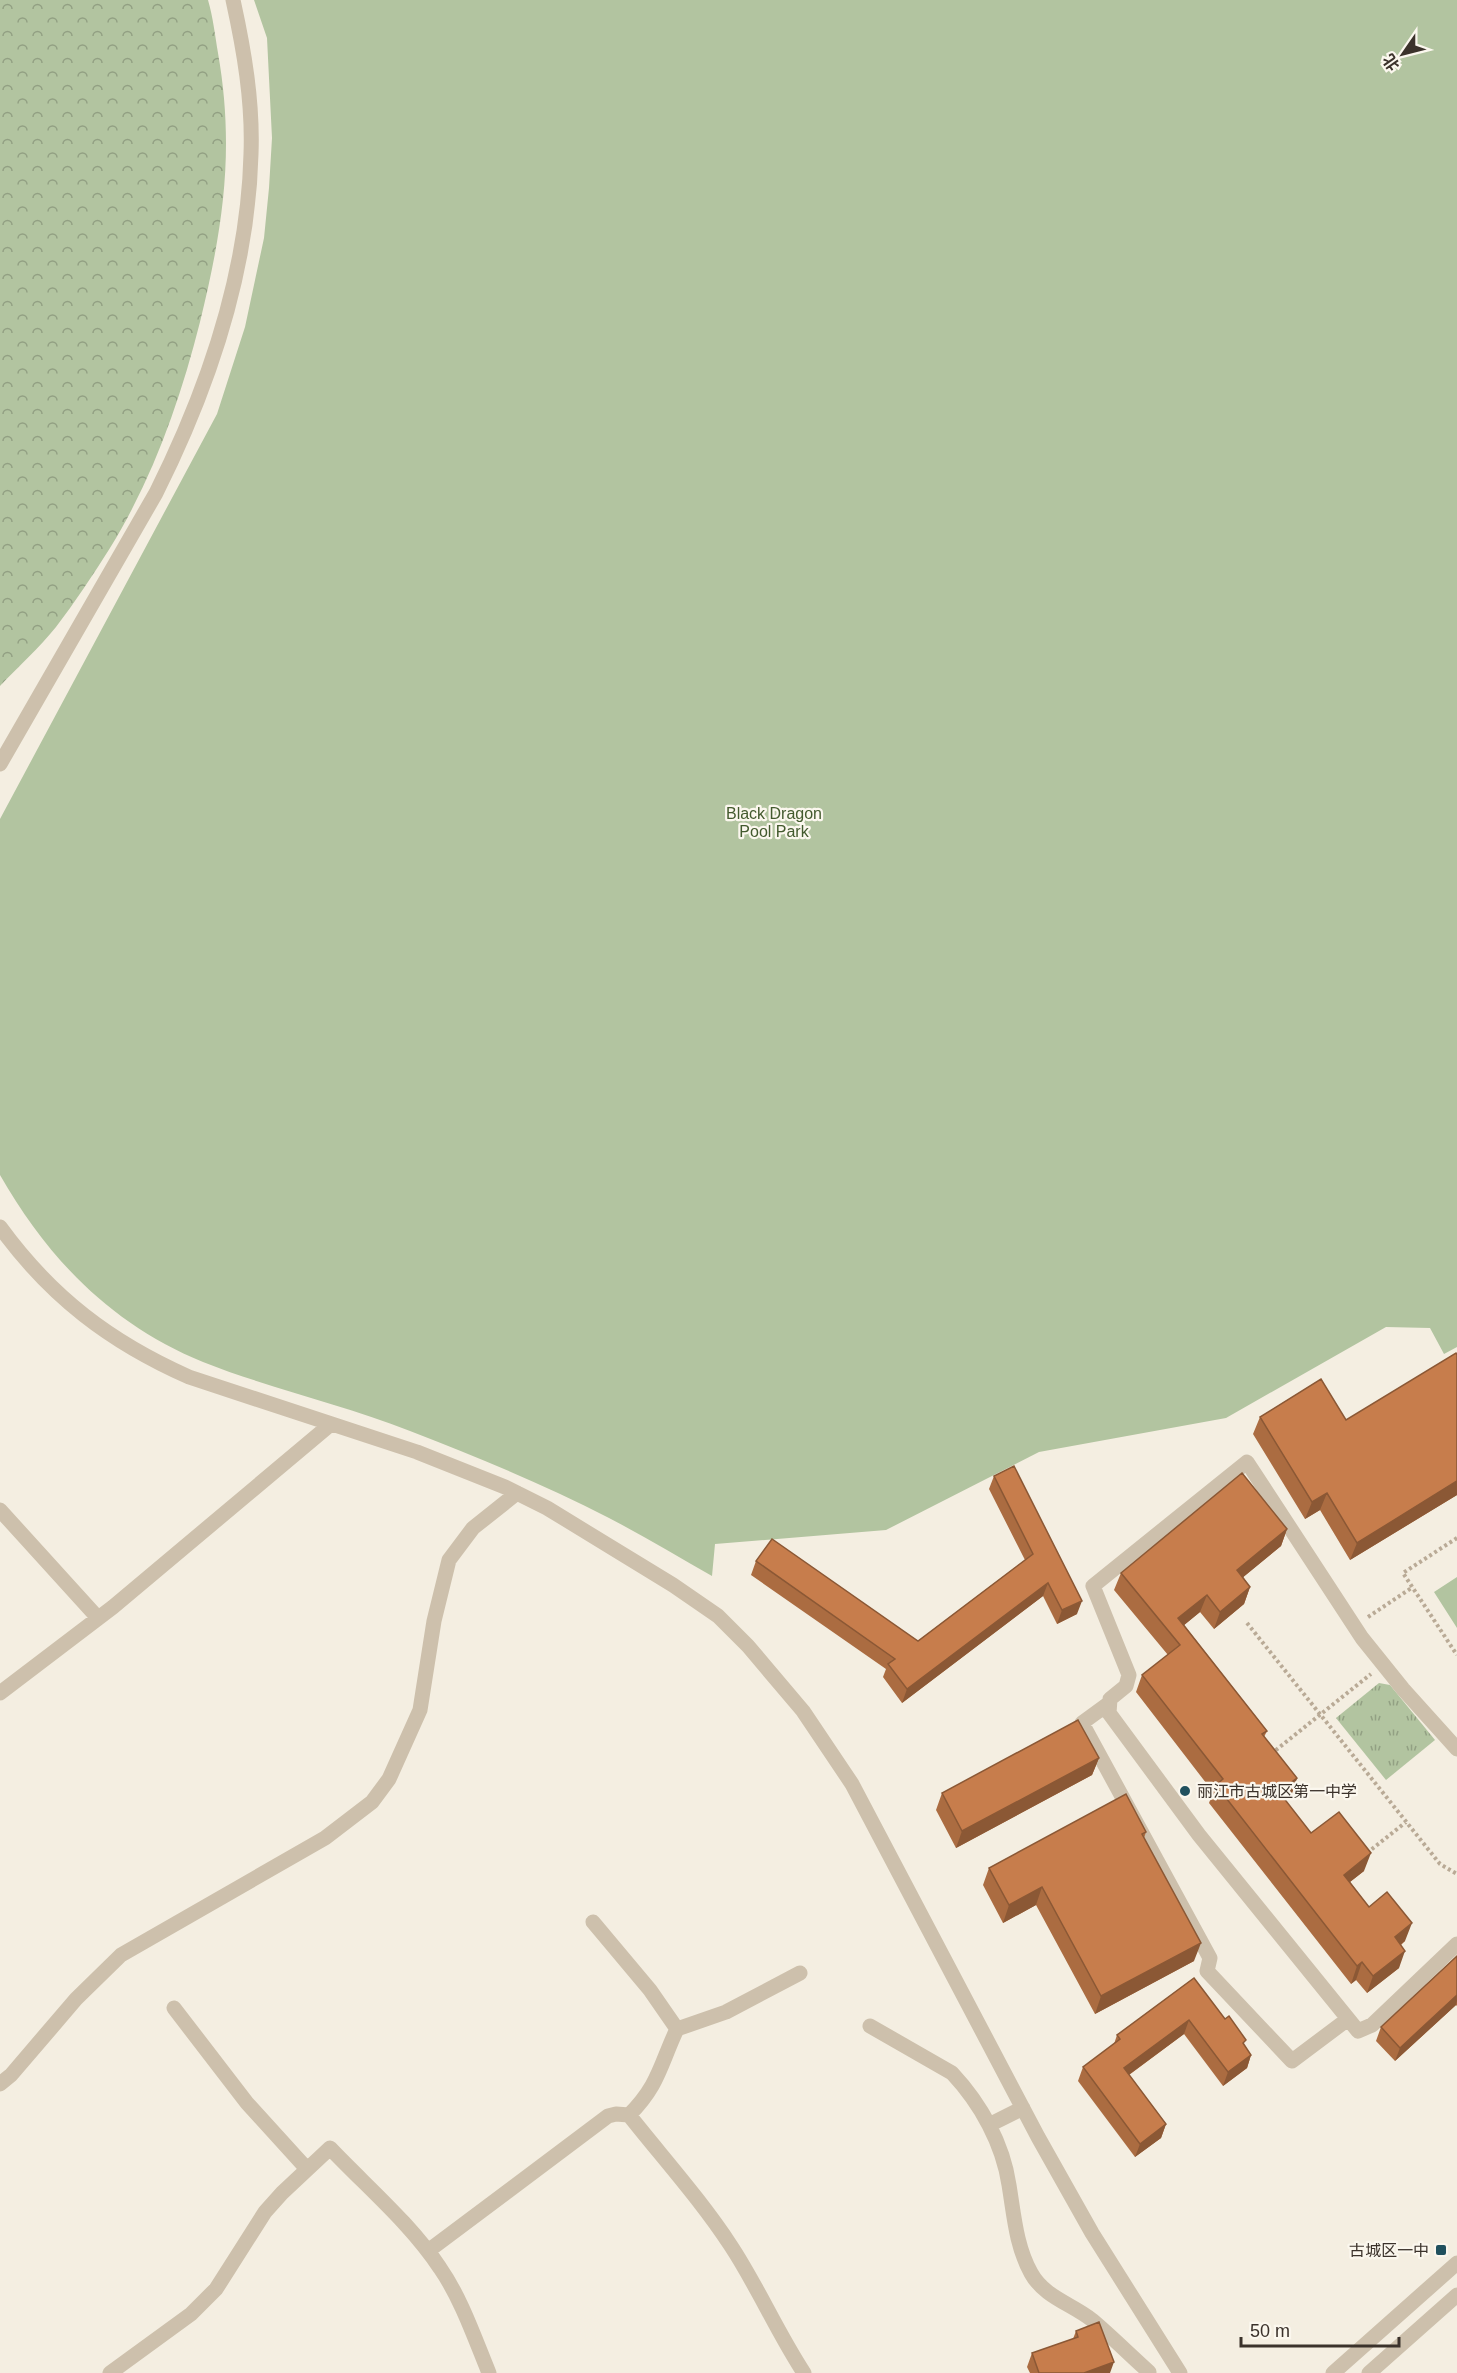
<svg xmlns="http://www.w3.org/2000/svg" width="1457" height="2373" viewBox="0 0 1457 2373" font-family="Arial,'Noto Sans SC',sans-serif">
<defs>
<pattern id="grass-tufts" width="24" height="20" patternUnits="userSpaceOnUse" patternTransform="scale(1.5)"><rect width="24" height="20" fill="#b2c4a0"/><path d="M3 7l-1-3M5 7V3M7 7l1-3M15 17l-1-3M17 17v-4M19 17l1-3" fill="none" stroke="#92a083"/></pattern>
<pattern id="forest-crowns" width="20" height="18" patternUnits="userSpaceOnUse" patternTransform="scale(1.5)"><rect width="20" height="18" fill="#b2c4a0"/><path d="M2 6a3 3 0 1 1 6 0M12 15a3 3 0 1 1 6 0" fill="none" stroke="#92a083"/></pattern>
</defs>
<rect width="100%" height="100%" fill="#f4eee1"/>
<path fill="url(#grass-tufts)" d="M1379 1683 1390 1685 1435 1740 1386 1780 1336 1718Z"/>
<path fill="url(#forest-crowns)" d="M0 0H208C213 17 215 35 218 53 235 150 223 228 200 322 180 401 153 478 110 548 93 575 75 602 56 627 39 648 18 667 0 686Z"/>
<path fill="#b2c4a0" d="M254 0H1457V1347L1444 1354 1430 1328 1386 1327 1226 1418 1039 1452 886 1530 715 1544 712 1576C678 1557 644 1536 609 1518 545 1485 477 1457 410 1431 342 1404 271 1389 203 1362 112 1325 48 1259 0 1175V819L217 414 245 327 264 238 269 188 272 138 267 38Z
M1457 1577V1628L1434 1592Z"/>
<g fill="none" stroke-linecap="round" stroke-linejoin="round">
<path stroke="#b9aa96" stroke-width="4" stroke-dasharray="3 3" stroke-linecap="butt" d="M1457 1538 1403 1573 1457 1655
M1368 1617 1413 1587
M1247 1623 1440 1864 1457 1874
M1271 1754 1371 1674
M1367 1853 1406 1822"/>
<path stroke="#cdc0ac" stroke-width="15" d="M0 764 156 493C209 387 248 273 251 154 253 102 244 50 233 0
M0 1227C51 1297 110 1342 189 1377L417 1452 505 1487 547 1508 673 1585 718 1616 748 1646 803 1711 852 1784 1038 2137 1092 2233 1180 2373
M0 1510 98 1618
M0 1693 113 1607 331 1424
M1108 1704 1082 1723 1210 1958 1207 1971 1292 2061 1348 2019
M1457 1749 1403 1689 1362 1638 1247 1462 1093 1586 1129 1675 1126 1686 1110 1699 1109 1713 1199 1835 1358 2031 1372 2025 1457 1944
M593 1922 650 1990 677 2029
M174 2008 247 2103 307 2169
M870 2026 952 2073C981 2104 1003 2144 1009 2185 1014 2215 1016 2246 1031 2273 1044 2297 1072 2304 1092 2320 1111 2336 1130 2355 1149 2372
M0 2084 11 2075 76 1999 121 1955 325 1838 372 1802 389 1779 420 1710 434 1621 449 1560 473 1528 517 1493
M629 2115C659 2085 660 2065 677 2029L726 2012 800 1973
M989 2125 1023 2108
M428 2251 608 2116 616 2114 629 2115C663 2158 701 2200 731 2246 758 2287 777 2332 804 2373
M110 2373 191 2314 216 2289 265 2212 282 2193 330 2148C367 2187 410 2223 440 2268 461 2298 475 2339 489 2373
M1333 2373 1457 2263
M1369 2373 1457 2295"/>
</g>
<path fill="#ab6c41" d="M1457 1355V1495L1350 1560 1320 1510 1305 1519 1253 1434 1260 1417 1346 1420Z
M994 1476 1077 1614 1057 1624 1043 1596 902 1703 883 1677 886 1669 751 1575 756 1561 918 1641 1025 1560 989 1489Z
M1287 1529 1281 1546 1243 1577 1250 1587 1244 1604 1214 1629 1200 1612 1184 1625 1267 1731 1264 1737 1297 1778 1291 1796 1285 1800 1311 1833 1364 1871 1350 1882 1369 1907 1405 1941 1401 1945 1399 1968 1367 1993 1356 1980 1351 1984 1209 1803 1213 1792 1136 1692 1142 1675 1168 1655 1114 1590 1121 1573Z
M1099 1758 1092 1775 956 1848 936 1810 942 1793Z
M1146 1832 1144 1838 1194 1961 1095 2014 1036 1905 1003 1923 983 1885 989 1868Z
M1457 1956V2006L1456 2005 1395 2061 1376 2041 1381 2027Z
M1194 1978 1251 2055 1247 2068 1223 2086 1184 2034 1129 2075 1166 2124 1161 2138 1135 2157 1078 2081 1083 2067 1114 2044 1117 2035Z
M1076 2331 1110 2373H1030L1027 2367 1032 2353 1073 2339Z"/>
<path fill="#8b5835" d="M1457 1481V1495L1350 1560 1357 1543Z
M1327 1493 1320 1510 1305 1519 1312 1502Z
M1287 1529 1281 1546 1230 1588 1237 1570Z
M1048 1583 1043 1596 902 1703 907 1689Z
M1250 1587 1244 1604 1214 1629 1220 1612Z
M1207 1595 1200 1612 1172 1635 1178 1618Z
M1082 1601 1077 1614 1057 1624 1062 1610Z
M1099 1758 1092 1775 956 1848 962 1831Z
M1297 1778 1291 1796 1273 1810 1279 1792Z
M1371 1853 1364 1871 1337 1892 1344 1875Z
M1042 1887 1036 1905 1003 1923 1009 1905Z
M1412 1923 1405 1941 1388 1954 1395 1937Z
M1201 1943 1194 1961 1095 2014 1101 1996Z
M1405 1951 1399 1968 1367 1993 1373 1976Z
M1362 1962 1356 1980 1351 1984 1357 1966Z
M1457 1995V2001L1456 2005 1395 2061 1400 2048Z
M1189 2020 1184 2034 1119 2082 1124 2068Z
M1251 2055 1247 2068 1223 2086 1228 2072Z
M1166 2124 1161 2138 1135 2157 1140 2144Z
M1114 2362 1110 2373H1084Z"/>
<path fill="#c77d4c" stroke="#8b5835" stroke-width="1.5" d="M1456 1353 1457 1355V1481L1357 1543 1327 1493 1312 1502 1260 1417 1321 1379 1346 1420Z
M1014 1466 1082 1601 1062 1610 1048 1583 907 1689 888 1664 895 1659 756 1561 772 1539 918 1641 1033 1554 994 1476Z
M1242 1473 1287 1529 1237 1570 1250 1587 1220 1612 1207 1595 1178 1618 1267 1731 1262 1734 1297 1778 1279 1792 1311 1833 1339 1812 1371 1853 1344 1875 1369 1907 1387 1892 1412 1923 1395 1937 1405 1951 1373 1976 1362 1962 1357 1966 1216 1785 1223 1779 1142 1675 1180 1645 1121 1573Z
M1078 1720 1099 1758 962 1831 942 1793Z
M1126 1794 1146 1832 1142 1834 1201 1943 1101 1996 1042 1887 1009 1905 989 1868Z
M1457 1956V1995L1400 2048 1381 2027Z
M1194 1978 1225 2019 1229 2016 1246 2040 1243 2043 1251 2055 1228 2072 1189 2020 1124 2068 1166 2124 1140 2144 1083 2067 1120 2039 1117 2035Z
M1099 2322 1114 2362 1084 2373H1039L1032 2353 1078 2337 1076 2331Z"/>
<g fill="#20505d" stroke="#fbf7ee" stroke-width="2">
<circle cx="1185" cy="1791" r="6"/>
<rect x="1435" y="2244" width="12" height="12" rx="3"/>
</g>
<g text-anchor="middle" stroke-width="4.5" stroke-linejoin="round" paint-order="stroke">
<g font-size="16" fill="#435a2e" stroke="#fbf7ee">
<text x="774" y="819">Black Dragon<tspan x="774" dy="18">Pool Park</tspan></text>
</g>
<g font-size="16" fill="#3b322b" stroke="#fbf7ee" text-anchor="start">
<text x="1197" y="1797">丽江市古城区第一中学</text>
<text x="1429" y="2256" text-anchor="end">古城区一中</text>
</g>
</g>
<g transform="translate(1403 54) rotate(235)" stroke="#fbf7ee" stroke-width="4.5" paint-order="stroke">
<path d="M0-4.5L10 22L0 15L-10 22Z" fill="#3b322b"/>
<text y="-9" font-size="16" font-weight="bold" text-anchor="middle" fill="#3b322b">北</text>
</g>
<path d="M1241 2337v9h158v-9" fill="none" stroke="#3b322b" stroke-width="3"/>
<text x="1250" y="2337" font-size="18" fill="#3b322b" stroke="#fbf7ee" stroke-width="4.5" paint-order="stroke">50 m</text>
</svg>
